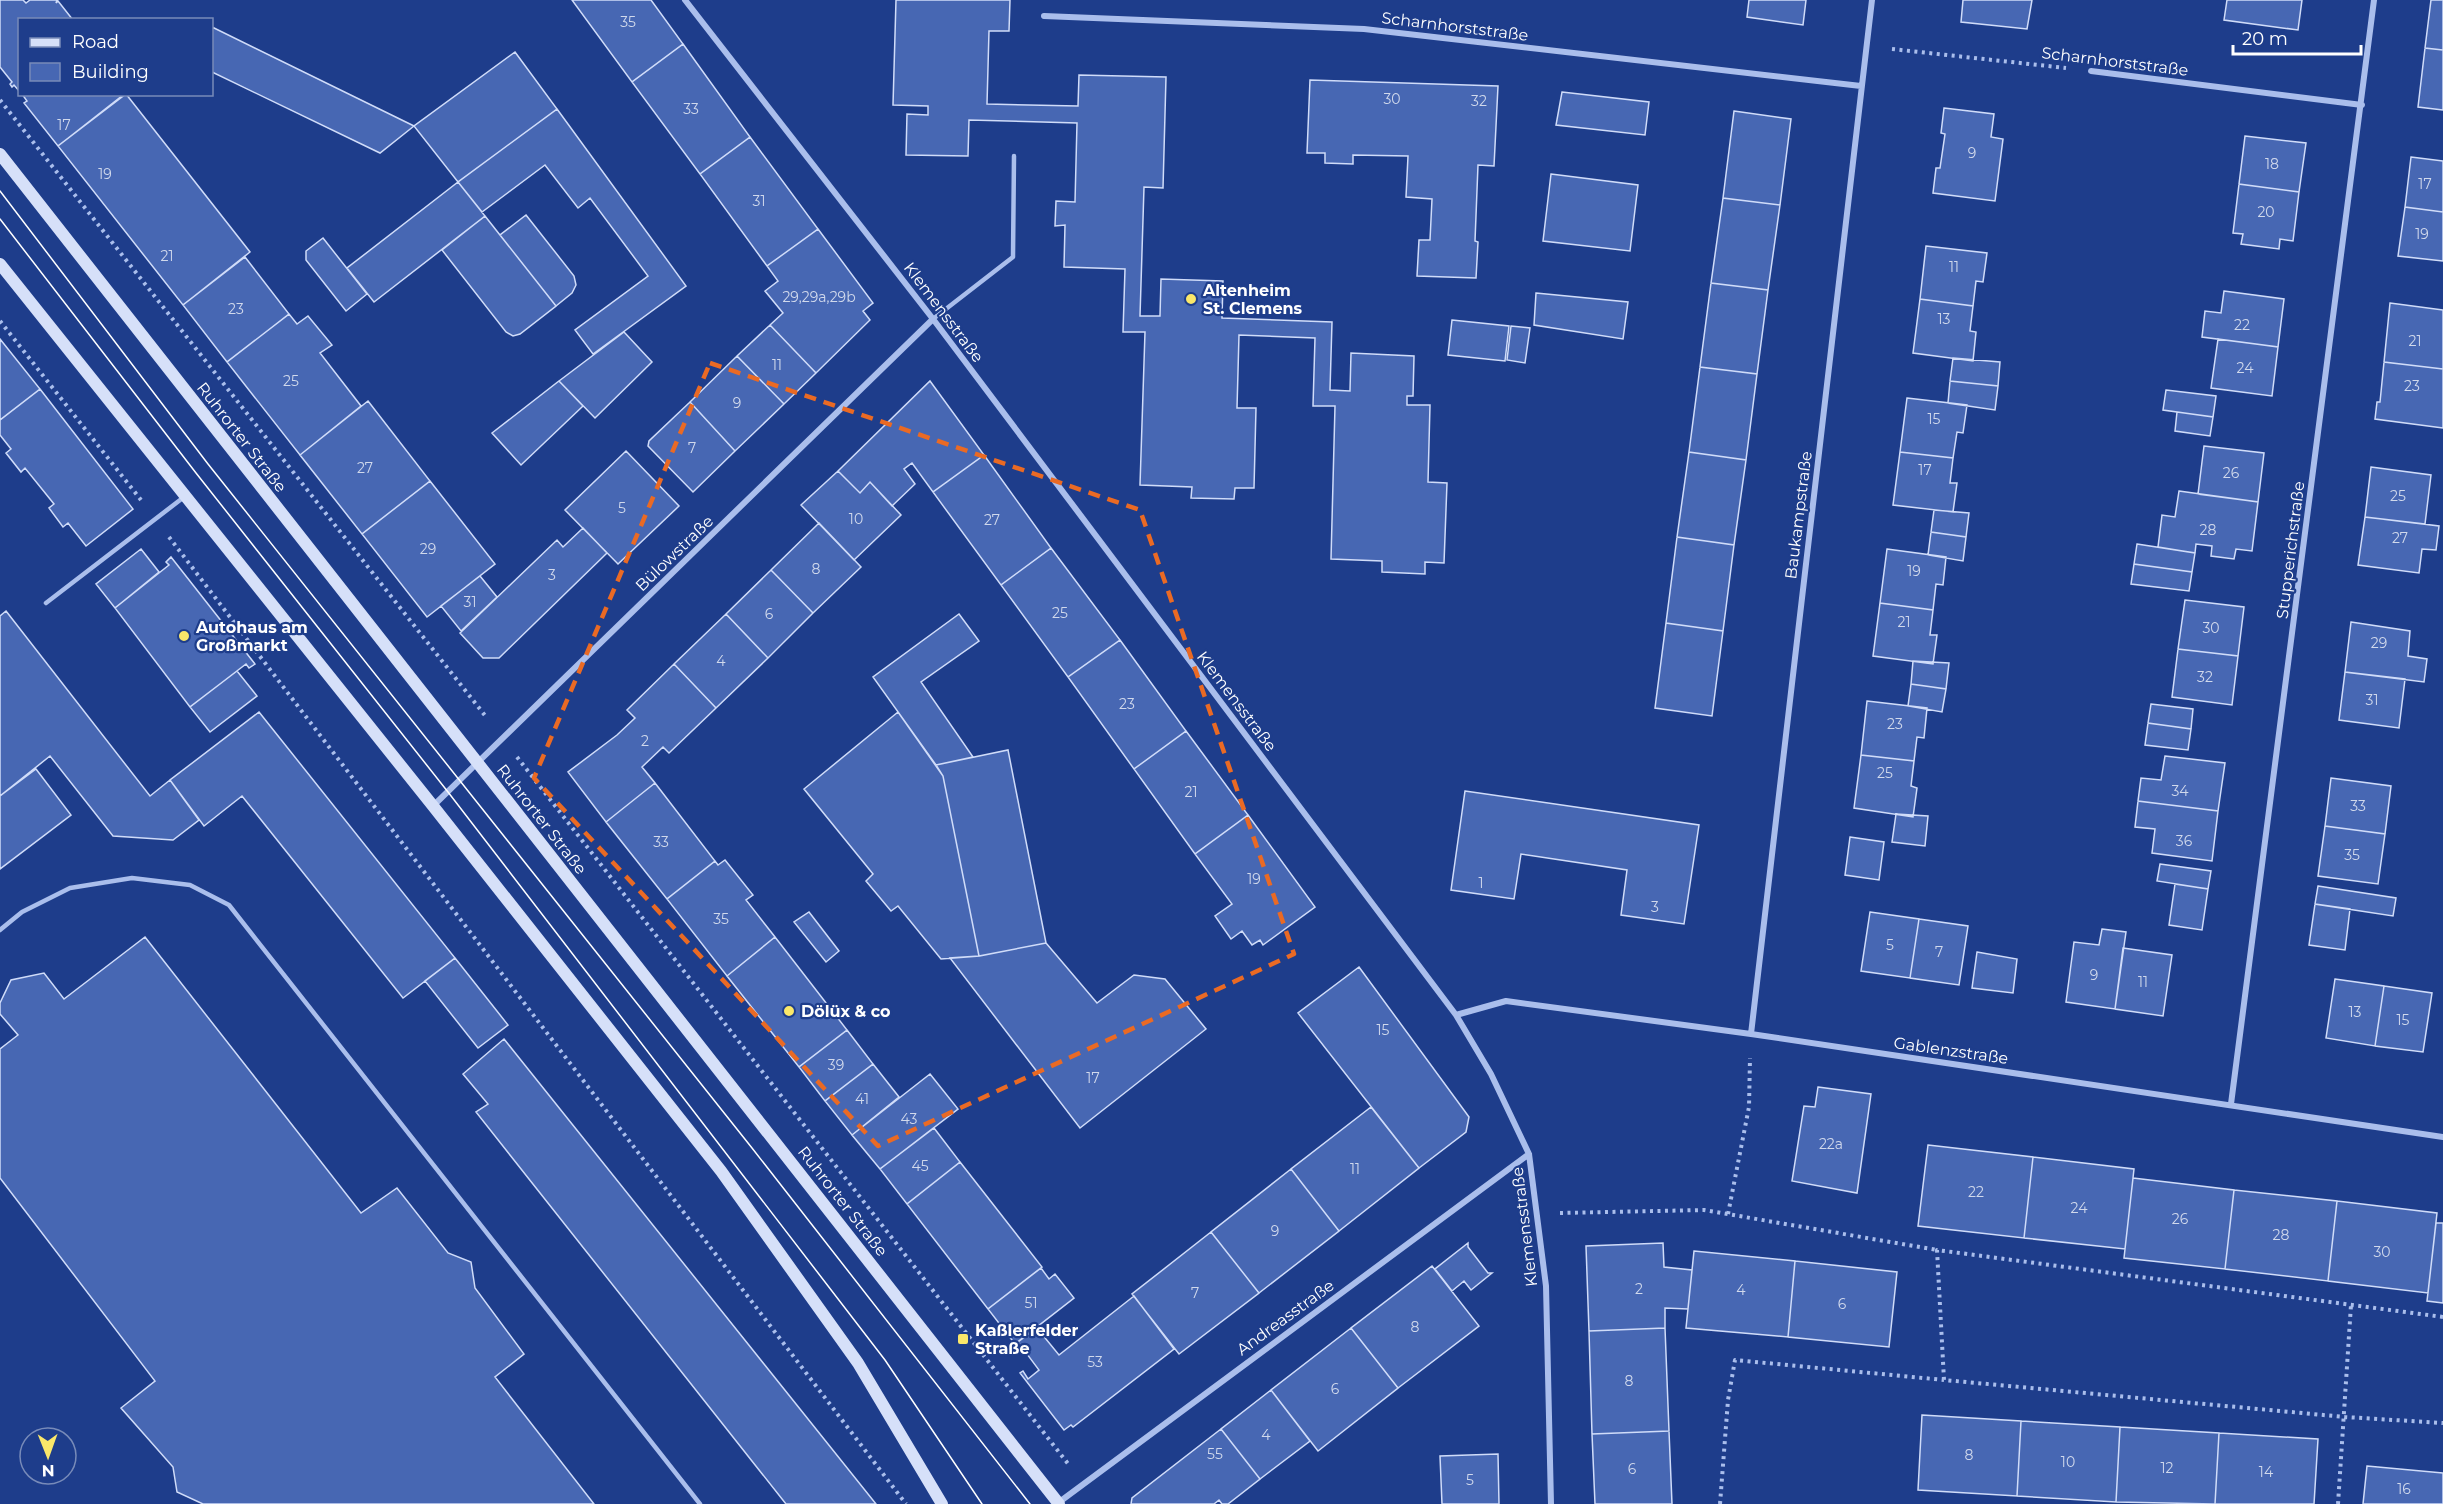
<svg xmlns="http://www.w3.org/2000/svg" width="2443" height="1504" viewBox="0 0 2443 1504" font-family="Montserrat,sans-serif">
<rect width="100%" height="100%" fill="#1e3d8b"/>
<path fill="#4767b3" stroke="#d0dcf9" stroke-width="1.5" d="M0 0H23L26 3 30 0H57L56 3 58 1 73 20H20V92L14 85 12 87 10 84 12 82 0 67Z
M572 0H651L683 44 632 82Z
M896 0H1010L1009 31H989L987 104 1078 106 1079 75 1166 77 1163 188 1144 187 1140 316H1160L1161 279 1223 281 1222 318 1332 322 1330 390 1350 391 1351 353 1414 356 1413 396H1407V405H1430L1428 482 1447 483 1444 563 1425 562V574L1382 572V561L1331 559 1335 406H1313L1315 338 1239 335 1237 408H1256L1254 488H1235L1234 499 1191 498 1192 487 1140 485 1145 332H1123L1125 269 1064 267 1065 225 1055 226 1056 201 1075 202 1077 123 969 120 968 156 906 155 907 114 928 115V106L893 105Z
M1749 0H1806L1803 25 1747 17Z
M1963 0H2032L2027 29 1961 22Z
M2227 0H2302L2298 30 2224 20Z
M2431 0H2443V50L2425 48Z
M212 27 414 126 380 153 212 72Z
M683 44 750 137 700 174 632 82Z
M2425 48 2443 50V110L2418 107Z
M515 52 557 109 458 182 414 126Z
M1310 80 1498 86 1494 166 1478 165 1475 241 1478 242 1476 278 1417 276 1419 240H1430L1432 199 1406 197 1408 156 1353 155V164L1325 163V153H1307Z
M1562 92 1649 102 1645 135 1556 125Z
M22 94H123V95L58 146 24 103 27 101Z
M126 94 250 252 183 305 58 146Z
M1944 108 1994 114 1991 137 2003 139 1995 201 1933 193 1936 168H1940L1945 134 1941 133Z
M557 109 686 286 593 354 575 330 648 276 590 198 578 208 545 165 482 212 458 182Z
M1734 111 1791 119 1780 205 1723 198Z
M2245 136 2306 143 2299 192 2239 184Z
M750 137 818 229 767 266 700 174Z
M2411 157 2443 161V212L2405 207Z
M1551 174 1638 185 1630 251 1543 241Z
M458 182 485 216 374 302 347 268Z
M2239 184 2299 192 2293 241 2280 239 2279 249 2241 244 2243 234 2233 233Z
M1723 198 1780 205 1768 290 1711 283Z
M2405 207 2443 212V261L2398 256Z
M526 215 574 276 576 285 572 293 556 306 500 235Z
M485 216 556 306 520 334 513 336 506 332 442 250Z
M818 229 873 303 863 311 870 320 816 373 770 325 783 313 765 291 778 281 767 266Z
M323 238 367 294 346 311 306 260V251Z
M1926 246 1987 253 1983 282 1976 281 1973 306 1920 299Z
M245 257 289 314 227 362 183 305Z
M1711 283 1768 290 1757 374 1700 367Z
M2224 291 2284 299 2278 347 2202 337 2205 311 2221 313Z
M1536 293 1628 302 1623 339 1534 325Z
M1920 299 1973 306 1970 331 1976 332 1973 361 1913 353Z
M2390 303 2443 310V369L2384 362Z
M289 314 297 324 308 316 332 345 320 353 361 406 300 455 227 362Z
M1452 320 1509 326 1505 361 1448 355Z
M770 325 816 373 784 404 737 356Z
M1511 326 1530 328 1525 363 1507 360Z
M624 332 652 362 595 418 559 381Z
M0 339 40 389 0 420Z
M2218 339 2278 347 2272 396 2211 388Z
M737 356 784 404 735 451 690 402Z
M1953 358 2000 362 1998 386 1950 381Z
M2384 362 2443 369V428L2375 419 2377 402H2380Z
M1700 367 1757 374 1746 460 1689 452Z
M559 381 583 406 521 465 492 433Z
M930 381 984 455 933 492 912 463 904 469 915 484 892 506 870 482 860 493 838 471Z
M1950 381 1998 386 1995 410 1948 403Z
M40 389 133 509 86 546 68 523 63 527 49 508 54 504 25 468 21 472 6 453 11 449 0 435V420Z
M2166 390 2216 396 2213 417 2163 410Z
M1907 398 1967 405 1963 433 1957 432 1953 458 1900 452Z
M368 401 430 481 362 534 300 455Z
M690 402 735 451 693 492 648 446 649 441Z
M2177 412 2213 417 2210 436 2175 431Z
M2204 446 2264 453 2258 502 2198 494Z
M626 451 679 506 618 564 565 510Z
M1689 452 1746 460 1734 545 1677 537Z
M1900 452 1953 458 1950 483H1957L1953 512 1893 505Z
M984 455 1051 548 1001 585 933 492Z
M2371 467 2431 475 2425 524 2365 517Z
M838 471 860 493 870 482 901 515 854 560 801 505Z
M430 481 495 564 427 617 362 534Z
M2179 491 2258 502 2252 551 2236 549 2234 559 2211 556 2212 546 2196 544 2195 553 2158 547 2162 515 2175 517Z
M1934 510 1969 513 1966 537 1931 532Z
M2365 517 2439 526 2436 550 2422 549 2419 573 2358 565Z
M819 523 861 567 813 613 771 570Z
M583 528 607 553 499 658H483L460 633 557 540 563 547Z
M1931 532 1966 537 1963 561 1928 555Z
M1677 537 1734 545 1723 631 1666 623Z
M2137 544 2195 553 2192 572 2134 564Z
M1051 548 1120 640 1068 677 1001 585Z
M141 549 159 572 115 608 96 584Z
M1887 549 1946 557 1943 585 1936 584 1933 610 1880 603Z
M171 557 255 664 249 668 246 664 190 707 115 608 169 565 166 562Z
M2134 564 2192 572 2189 591 2131 584Z
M771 570 813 613 768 658 726 614Z
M480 576 497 597 461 631 441 606Z
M2185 600 2244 607 2238 656 2178 649Z
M1880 603 1933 610 1930 635H1937L1933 664 1873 656Z
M6 611 150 796 170 780 199 820 173 840 113 836 50 756 0 796V616Z
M726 614 768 658 716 708 674 664Z
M959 614 979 641 921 682 973 757 936 765 873 677Z
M2351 622 2410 631 2408 656 2427 659 2424 682 2345 672Z
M1666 623 1723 631 1712 716 1655 708Z
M1120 640 1186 731 1134 769 1068 677Z
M2178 649 2238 656 2232 705 2172 697Z
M1913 661 1949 663 1946 689 1911 684Z
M674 664 716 708 669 753 663 747 642 767 655 783 606 822 568 772 617 735 635 718 627 710Z
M237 671 257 696 210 732 190 707Z
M2345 672 2405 679 2399 728 2339 720Z
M1911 684 1946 689 1942 712 1908 706Z
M1867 701 1927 708 1924 738 1917 737 1914 761 1861 755Z
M2151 704 2193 709 2191 729 2148 723Z
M259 712 455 958 403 998 242 796 204 826 170 780Z
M898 712 943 776 979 956 941 959 898 906 891 911 866 881 873 874 804 789Z
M2148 723 2191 729 2188 750 2145 745Z
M1186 731 1248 815 1195 854 1134 769Z
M1008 750 1046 943 979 956 943 776 936 765Z
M1861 755 1914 761 1911 786 1917 788 1913 817 1854 808Z
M2165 756 2225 763 2218 811 2138 801 2141 778 2161 780Z
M36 769 71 815 0 869V796Z
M2331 778 2391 786 2385 834 2325 826Z
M655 783 715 861 667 899 606 822Z
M1465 791 1699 825 1684 924 1621 915 1627 870 1521 854 1514 899 1451 890Z
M2138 801 2218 811 2212 861 2152 853 2155 829 2135 827Z
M1896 814 1928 816 1925 846 1892 842Z
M1248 815 1315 907 1263 945 1260 940 1252 945 1242 931 1231 939 1215 916 1232 904 1195 854Z
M2325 826 2385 834 2378 884 2318 876Z
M1850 837 1884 842 1879 880 1845 875Z
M725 860 753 895 746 900 775 937 727 976 667 899 715 861 718 865Z
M2160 864 2211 871 2208 889 2157 881Z
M2175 884 2208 889 2202 930 2169 925Z
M2318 886 2396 898 2393 916 2315 904Z
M2315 904 2350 909 2345 950 2309 945Z
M809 912 839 951 826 962 794 922Z
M1870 912 1919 919 1910 978 1861 971Z
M1919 919 1968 926 1959 985 1910 978Z
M2102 929 2126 932 2115 1009 2066 1002 2074 942 2099 945Z
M145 937 361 1213 397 1188 448 1253 471 1262 475 1288 524 1354 495 1377 594 1504H203L177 1492 173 1467 121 1408 155 1381 0 1178V1049L18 1035 0 1014V1003L11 980 44 973 64 999Z
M775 937 847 1030 799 1067 727 976Z
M1046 943 1097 1003 1134 975 1165 979 1206 1029 1080 1128 950 958 979 956Z
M2123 948 2172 955 2163 1016 2115 1009Z
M1977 952 2017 959 2013 993 1972 988Z
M455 958 508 1025 478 1048 425 981Z
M1359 967 1469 1117 1466 1132 1419 1168 1298 1013Z
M2335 979 2384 986 2375 1046 2326 1038Z
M2384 986 2432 993 2423 1052 2375 1046Z
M847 1030 873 1064 825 1101 799 1067Z
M504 1039 876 1504H786L476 1112 488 1104 463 1074Z
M873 1064 899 1097 852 1135 825 1101Z
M930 1074 958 1109 880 1169 852 1135Z
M1818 1087 1871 1094 1857 1193 1792 1181 1804 1106 1815 1107Z
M1371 1107 1419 1168 1339 1231 1291 1169Z
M934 1128 960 1162 907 1204 880 1169Z
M1928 1145 2033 1157 2024 1238 1918 1226Z
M2033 1157 2134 1169 2125 1249 2024 1238Z
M960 1162 1042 1267 988 1309 907 1204Z
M1291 1169 1339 1231 1259 1293 1211 1232Z
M2133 1178 2234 1190 2225 1269 2124 1258Z
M2234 1190 2337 1201 2328 1281 2225 1269Z
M2337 1201 2437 1213 2428 1293 2328 1281Z
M2436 1223H2443V1303L2427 1301Z
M1211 1232 1259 1293 1179 1354 1132 1294Z
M1468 1243V1247L1488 1273H1492L1471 1290 1464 1281 1452 1291 1435 1269Z
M1663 1243 1664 1267 1692 1270 1688 1309 1665 1308V1328L1589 1331 1586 1246Z
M1694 1251 1795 1261 1788 1337 1686 1328Z
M1795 1261 1897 1272 1889 1347 1788 1337Z
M1432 1266 1479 1326 1398 1388 1351 1328Z
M1041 1268 1049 1279 1055 1274 1074 1298 1015 1344 988 1309Z
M1134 1296 1174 1349 1073 1427 1071 1425 1064 1430 1020 1373 1023 1371 1028 1379 1039 1370 1018 1342 1037 1328 1059 1355Z
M1351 1328 1398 1388 1318 1451 1271 1390Z
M1665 1328 1669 1431 1592 1434 1589 1331Z
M1271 1390 1310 1441 1260 1479 1221 1429Z
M1922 1415 2021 1421 2017 1496 1918 1490Z
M2021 1421 2120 1427 2116 1502 2017 1496Z
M2120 1427 2219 1433 2215 1504 2116 1502Z
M1221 1429 1260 1479 1228 1504H1222L1219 1500 1214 1504H1131L1132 1498Z
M1669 1431 1672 1504H1595L1592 1434Z
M2219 1433 2318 1439 2314 1504H2215Z
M1498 1454 1499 1504H1442L1440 1456Z
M2367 1466 2443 1473V1504H2363Z"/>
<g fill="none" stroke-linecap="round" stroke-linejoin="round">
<path stroke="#aabeec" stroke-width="4" stroke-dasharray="3 4.5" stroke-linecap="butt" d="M1892 49 2066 68
M0 100 487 718
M0 321 141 500
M169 537 906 1504
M517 757 1069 1465
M1560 1213 1704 1210 1937 1250
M1728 1214 1749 1107 1750 1058
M2443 1317 1937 1250 1944 1380 2345 1417 2443 1423
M1720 1504 1728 1400 1735 1360 1944 1380
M2338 1504 2351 1305"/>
<path stroke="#aabeec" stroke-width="4.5" d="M933 319 1013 257 1014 156
M46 603 184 497
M0 930 22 912 70 888 132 878 190 885 229 905 700 1504"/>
<path stroke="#aabeec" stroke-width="6" d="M685 0 933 319 1456 1015 1491 1074 1529 1154 1546 1286 1551 1504
M1044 16 1364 29 1861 86
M2091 71 2362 105
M433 806 933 319
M1456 1015 1506 1001 1751 1034 2443 1137
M1751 1034 1872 0
M2231 1104 2374 0
M1058 1503 1529 1154"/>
<path stroke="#d6e0f9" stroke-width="12" d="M0 154 1059 1504
M0 264 433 806 721 1171 858 1363 942 1504"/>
<path stroke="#fff" stroke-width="1.5" d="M0 191 208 464 752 1148 1030 1504
M0 219 196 473 448 792 885 1360 982 1504"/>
</g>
<path fill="none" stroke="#ea6a24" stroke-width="4.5" stroke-dasharray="12 8" stroke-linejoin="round" d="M710 363 1140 510 1294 954 878 1146 534 778Z"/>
<g fill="#fae76a" stroke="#1e3d8b" stroke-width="2">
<circle cx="1191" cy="299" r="6"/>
<circle cx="184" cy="636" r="6"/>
<circle cx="789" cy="1011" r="6"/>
<rect x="957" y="1333" width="12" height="12" rx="3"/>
</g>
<g text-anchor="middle" stroke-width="4.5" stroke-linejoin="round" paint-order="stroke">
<g font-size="14" fill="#d1d9ec">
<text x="628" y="27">35</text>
<text x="1392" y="104">30</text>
<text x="1479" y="106">32</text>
<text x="691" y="114">33</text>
<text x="64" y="130">17</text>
<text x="1972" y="158">9</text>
<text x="2272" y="169">18</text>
<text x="105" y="179">19</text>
<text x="2425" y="189">17</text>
<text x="759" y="206">31</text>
<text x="2266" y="217">20</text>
<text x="2422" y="239">19</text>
<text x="167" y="261">21</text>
<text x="1954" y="272">11</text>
<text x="819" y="302">29,29a,29b</text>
<text x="236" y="314">23</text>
<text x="1944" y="324">13</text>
<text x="2242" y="330">22</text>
<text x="2415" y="346">21</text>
<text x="777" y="370">11</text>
<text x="2245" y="373">24</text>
<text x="291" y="386">25</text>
<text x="2412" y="391">23</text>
<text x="737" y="408">9</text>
<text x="1934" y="424">15</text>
<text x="692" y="453">7</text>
<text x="365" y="473">27</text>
<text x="1925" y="475">17</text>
<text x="2231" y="478">26</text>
<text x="2398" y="501">25</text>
<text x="622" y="513">5</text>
<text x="856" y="524">10</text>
<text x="992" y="525">27</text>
<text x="2208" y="535">28</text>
<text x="2400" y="543">27</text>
<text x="428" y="554">29</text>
<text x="816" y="574">8</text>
<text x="1914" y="576">19</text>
<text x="552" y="580">3</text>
<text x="470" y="607">31</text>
<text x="1060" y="618">25</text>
<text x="769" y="619">6</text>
<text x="1904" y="627">21</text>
<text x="2211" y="633">30</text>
<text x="2379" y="648">29</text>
<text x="721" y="666">4</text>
<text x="2205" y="682">32</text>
<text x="2372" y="705">31</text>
<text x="1127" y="709">23</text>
<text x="1895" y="729">23</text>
<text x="645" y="746">2</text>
<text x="1885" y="778">25</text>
<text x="2180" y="796">34</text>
<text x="1191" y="797">21</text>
<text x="2358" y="811">33</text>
<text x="2184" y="846">36</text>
<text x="661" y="847">33</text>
<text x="2352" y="860">35</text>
<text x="1254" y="884">19</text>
<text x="1481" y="888">1</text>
<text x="1655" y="912">3</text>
<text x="721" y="924">35</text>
<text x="1890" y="950">5</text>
<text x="1939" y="957">7</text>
<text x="2094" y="980">9</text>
<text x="2143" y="987">11</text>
<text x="2355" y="1017">13</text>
<text x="2403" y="1025">15</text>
<text x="1383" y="1035">15</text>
<text x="836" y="1070">39</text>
<text x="1093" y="1083">17</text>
<text x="862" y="1104">41</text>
<text x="909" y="1124">43</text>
<text x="1831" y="1149">22a</text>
<text x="920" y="1171">45</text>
<text x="1355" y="1174">11</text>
<text x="1976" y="1197">22</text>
<text x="2079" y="1213">24</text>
<text x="2180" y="1224">26</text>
<text x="1275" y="1236">9</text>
<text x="2281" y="1240">28</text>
<text x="2382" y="1257">30</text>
<text x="1639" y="1294">2</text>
<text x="1741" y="1295">4</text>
<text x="1195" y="1298">7</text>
<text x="1031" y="1308">51</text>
<text x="1842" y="1309">6</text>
<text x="1415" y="1332">8</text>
<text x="1095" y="1367">53</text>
<text x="1629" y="1386">8</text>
<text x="1335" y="1394">6</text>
<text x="1266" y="1440">4</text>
<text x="1215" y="1459">55</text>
<text x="1969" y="1460">8</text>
<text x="2068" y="1467">10</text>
<text x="2167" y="1473">12</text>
<text x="1632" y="1474">6</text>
<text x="2266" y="1477">14</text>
<text x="1470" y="1485">5</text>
<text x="2404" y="1494">16</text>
</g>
<g font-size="16" fill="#fff" stroke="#1e3d8b">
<text transform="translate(1455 26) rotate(7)" y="6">Scharnhorststraße</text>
<text transform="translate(2115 61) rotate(7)" y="6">Scharnhorststraße</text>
<text transform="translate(944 312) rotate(53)" y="6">Klemensstraße</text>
<text transform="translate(242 437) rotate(52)" y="6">Ruhrorter Straße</text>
<text transform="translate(1798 515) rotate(-83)" y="6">Baukampstraße</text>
<text transform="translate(2290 550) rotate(-83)" y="6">Stupperichstraße</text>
<text transform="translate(674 553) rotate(-44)" y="6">Bülowstraße</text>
<text transform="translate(1237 701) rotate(53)" y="6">Klemensstraße</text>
<text transform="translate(542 819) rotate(52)" y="6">Ruhrorter Straße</text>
<text transform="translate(1951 1050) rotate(8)" y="6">Gablenzstraße</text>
<text transform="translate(843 1201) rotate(52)" y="6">Ruhrorter Straße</text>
<text transform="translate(1524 1227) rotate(-97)" y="6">Klemensstraße</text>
<text transform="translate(1285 1317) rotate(-36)" y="6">Andreasstraße</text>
</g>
<g font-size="16" font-weight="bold" fill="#fff" stroke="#1e3d8b" text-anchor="start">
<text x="1203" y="296">Altenheim<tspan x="1203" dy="18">St. Clemens</tspan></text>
<text x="196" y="633">Autohaus am<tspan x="196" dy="18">Großmarkt</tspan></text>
<text x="801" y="1017">Dölüx &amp; co</text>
<text x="975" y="1336">Kaßlerfelder<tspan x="975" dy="18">Straße</tspan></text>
</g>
</g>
<rect x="18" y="18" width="195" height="78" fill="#1e3d8b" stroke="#788bb9" stroke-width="1.5"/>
<rect x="30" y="38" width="30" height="9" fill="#d6e0f9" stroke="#788bb9" stroke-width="1.5"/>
<text x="72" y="48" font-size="18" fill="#ffffff">Road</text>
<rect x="30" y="63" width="30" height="18" fill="#4767b3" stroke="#788bb9" stroke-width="1.5"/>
<text x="72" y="78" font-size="18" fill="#ffffff">Building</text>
<g transform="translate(48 1456) rotate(179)"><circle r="28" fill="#1e3d8b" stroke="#788bb9" stroke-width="1.5"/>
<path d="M0-4.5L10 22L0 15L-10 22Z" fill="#fae76a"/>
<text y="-9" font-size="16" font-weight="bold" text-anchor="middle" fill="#ffffff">N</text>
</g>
<path d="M2233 45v9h128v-9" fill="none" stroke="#ffffff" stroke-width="3"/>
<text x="2242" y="45" font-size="18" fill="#ffffff" stroke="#1e3d8b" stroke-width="4.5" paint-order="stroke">20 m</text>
</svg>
